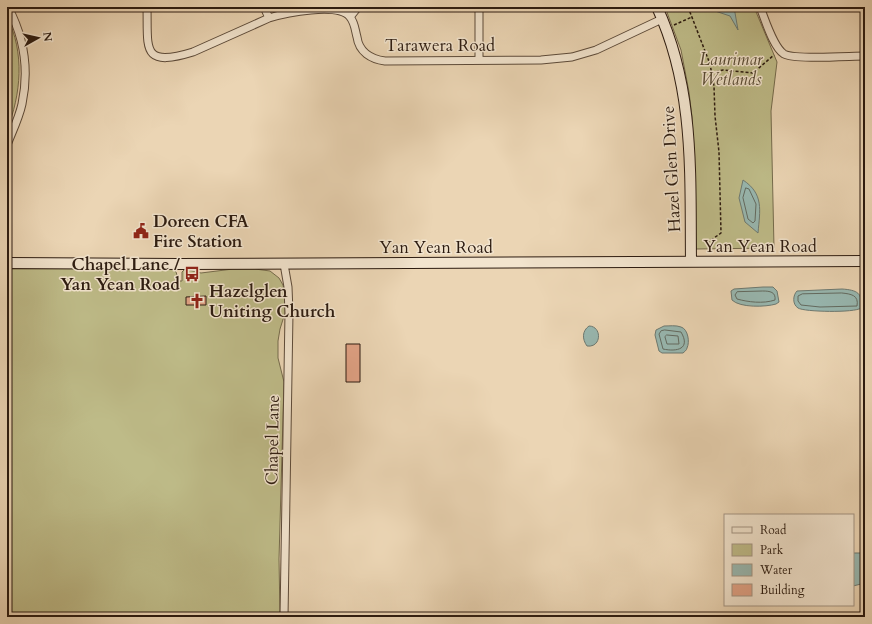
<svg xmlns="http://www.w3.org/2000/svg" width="872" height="624" viewBox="0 0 872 624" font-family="Cardo,serif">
<rect width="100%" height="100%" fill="#ebd5b4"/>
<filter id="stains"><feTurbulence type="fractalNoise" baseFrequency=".005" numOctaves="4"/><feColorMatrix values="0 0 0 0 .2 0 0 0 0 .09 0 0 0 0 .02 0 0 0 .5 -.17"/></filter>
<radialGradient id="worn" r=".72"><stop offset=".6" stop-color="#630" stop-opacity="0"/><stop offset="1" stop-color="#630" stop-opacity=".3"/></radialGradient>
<path fill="#bebb88" stroke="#756b4c" d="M665 7H754L777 62 771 111 774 248 696 249 692 117 689 92 681 50Z
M7 17C25 53 21 94 7 130Z
M154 268 173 269 176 272 179 281H182V272L185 269 201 273 233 269H255L270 271 279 278 283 285 285 295V313L280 329 278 341V358L284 382 279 559 280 617H7V269Z"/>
<path fill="#98b8b1" stroke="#6d7971" d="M710 7H734L738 30 730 16 712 10Z
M743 180C764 194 760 210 758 233L745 222 739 198Z
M763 287H773L777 291 779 302 776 304C766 307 740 308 732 300L731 291 734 289Z
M842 289C857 290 863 293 861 308 855 313 804 312 798 308 792 304 793 295 797 291Z
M589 326C602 326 602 348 587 346 582 339 582 331 589 326Z
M664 326C669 326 676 325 681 327 688 329 690 342 687 348 687 350 684 352 683 353H662L659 351 655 335 656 330Z
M853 553H862L865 556V583L853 586Z"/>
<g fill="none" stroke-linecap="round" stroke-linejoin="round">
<path stroke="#626a60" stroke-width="1" d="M746 188 749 189 756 204 755 221 753 223 748 219 743 198Z
M763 291C770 291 776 292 775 300 763 304 748 302 737 299L735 295 737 292Z
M842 293C851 294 859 295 857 306L820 307 801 305 798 301V296L802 294Z
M665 330 681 332C691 349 677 352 663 349L659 334 661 331Z
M667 335 678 336 679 344H667L665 337Z"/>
</g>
<path fill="#e1a285" stroke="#2c1b10" d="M206 296V305H186V297Z
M346 344H360V382H346Z"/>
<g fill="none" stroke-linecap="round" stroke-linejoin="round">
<defs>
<path id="street" d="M147 7C148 49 141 68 193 52L269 18C285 13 338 2 350 17 355 23 355 30 357 37 359 52 371 59 385 61L541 60 572 57 596 50 662 19
M264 7 269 18
M479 7V60
M760 7C765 19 773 47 784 54 794 60 850 56 865 56
M350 17 358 7
M7 145C12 132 19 118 22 104 29 71 24 37 8 7
M284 264 288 287 289 313 284 617"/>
<path id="secondary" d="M657 7C695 89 690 174 691 262
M7 263 179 264 865 261"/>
</defs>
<use href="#street" stroke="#5c4a39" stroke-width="9"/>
<use href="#secondary" stroke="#2c1b10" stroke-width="12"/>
<path stroke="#2c1b10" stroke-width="1.5" stroke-dasharray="3 2" stroke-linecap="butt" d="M688 7 710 64 714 86 715 116 719 152 721 233 707 243
M674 25 692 17
M711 73 723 70 753 73 774 55"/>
<use href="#street" stroke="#f2e4ce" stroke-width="7"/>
<use href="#secondary" stroke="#f2e4ce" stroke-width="10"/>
</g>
<defs>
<symbol id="civic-bare" viewBox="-9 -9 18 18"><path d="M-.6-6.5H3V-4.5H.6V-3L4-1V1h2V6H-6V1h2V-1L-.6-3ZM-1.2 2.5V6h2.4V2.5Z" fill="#8f2418" stroke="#f2e4ce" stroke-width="2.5" paint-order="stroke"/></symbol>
<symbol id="bus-bare" viewBox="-9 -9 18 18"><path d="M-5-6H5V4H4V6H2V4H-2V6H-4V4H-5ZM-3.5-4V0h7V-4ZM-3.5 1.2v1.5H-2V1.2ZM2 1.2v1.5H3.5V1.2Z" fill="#8f2418" stroke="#f2e4ce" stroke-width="2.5" paint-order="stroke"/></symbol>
<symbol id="church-bare" viewBox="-9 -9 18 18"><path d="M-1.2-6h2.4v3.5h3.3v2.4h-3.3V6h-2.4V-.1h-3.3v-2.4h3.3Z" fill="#8f2418" stroke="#f2e4ce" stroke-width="2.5" paint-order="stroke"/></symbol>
</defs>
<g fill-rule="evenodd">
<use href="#civic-bare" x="130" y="220" width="22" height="22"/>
<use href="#bus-bare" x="181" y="263" width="22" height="22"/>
<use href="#church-bare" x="186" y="290" width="22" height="22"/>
</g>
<g text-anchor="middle" stroke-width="3" stroke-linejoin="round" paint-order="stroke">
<g font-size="17" fill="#2c1b10" stroke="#f2e4ce">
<text x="440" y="51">Tarawera Road</text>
<text transform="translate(671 169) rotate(-93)" y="6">Hazel Glen Drive</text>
<text x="760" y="252">Yan Yean Road</text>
<text x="436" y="253">Yan Yean Road</text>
<text transform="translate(272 440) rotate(-89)" y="6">Chapel Lane</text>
</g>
<g font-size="17" font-style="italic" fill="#584b34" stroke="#f2e4ce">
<text x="731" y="65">Laurimar<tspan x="731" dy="20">Wetlands</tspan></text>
</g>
<g font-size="17" font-weight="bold" fill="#2c1b10" stroke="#f2e4ce" text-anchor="start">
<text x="153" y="227">Doreen CFA<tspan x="153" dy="20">Fire Station</tspan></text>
<text x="180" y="270" text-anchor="end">Chapel Lane /<tspan x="180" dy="20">Yan Yean Road</tspan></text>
<text x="209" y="297">Hazelglen<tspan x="209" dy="20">Uniting Church</tspan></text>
</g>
</g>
<rect width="872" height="624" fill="none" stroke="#ebd5b4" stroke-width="24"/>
<rect x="8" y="8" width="856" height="608" fill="none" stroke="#2c1b10" stroke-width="2"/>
<rect x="12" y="12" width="848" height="600" fill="none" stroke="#2c1b10"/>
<rect x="724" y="514" width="130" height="92" fill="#f2e4ce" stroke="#a39482"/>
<rect x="732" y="527" width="20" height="6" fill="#f2e4ce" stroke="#a39482"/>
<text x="760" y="534" font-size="12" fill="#2c1b10">Road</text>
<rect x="732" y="544" width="20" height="12" fill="#bebb88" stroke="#a39482"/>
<text x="760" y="554" font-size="12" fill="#2c1b10">Park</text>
<rect x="732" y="564" width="20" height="12" fill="#98b8b1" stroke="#a39482"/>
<text x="760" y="574" font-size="12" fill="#2c1b10">Water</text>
<rect x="732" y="584" width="20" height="12" fill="#e1a285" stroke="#a39482"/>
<text x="760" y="594" font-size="12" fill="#2c1b10">Building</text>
<g transform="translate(38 38) rotate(82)" stroke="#f2e4ce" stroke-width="3" paint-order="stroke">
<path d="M0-3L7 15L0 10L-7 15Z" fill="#2c1b10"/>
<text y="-6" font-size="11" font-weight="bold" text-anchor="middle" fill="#2c1b10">N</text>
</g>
<rect width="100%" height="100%" filter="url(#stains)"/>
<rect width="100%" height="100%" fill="url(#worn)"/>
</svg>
